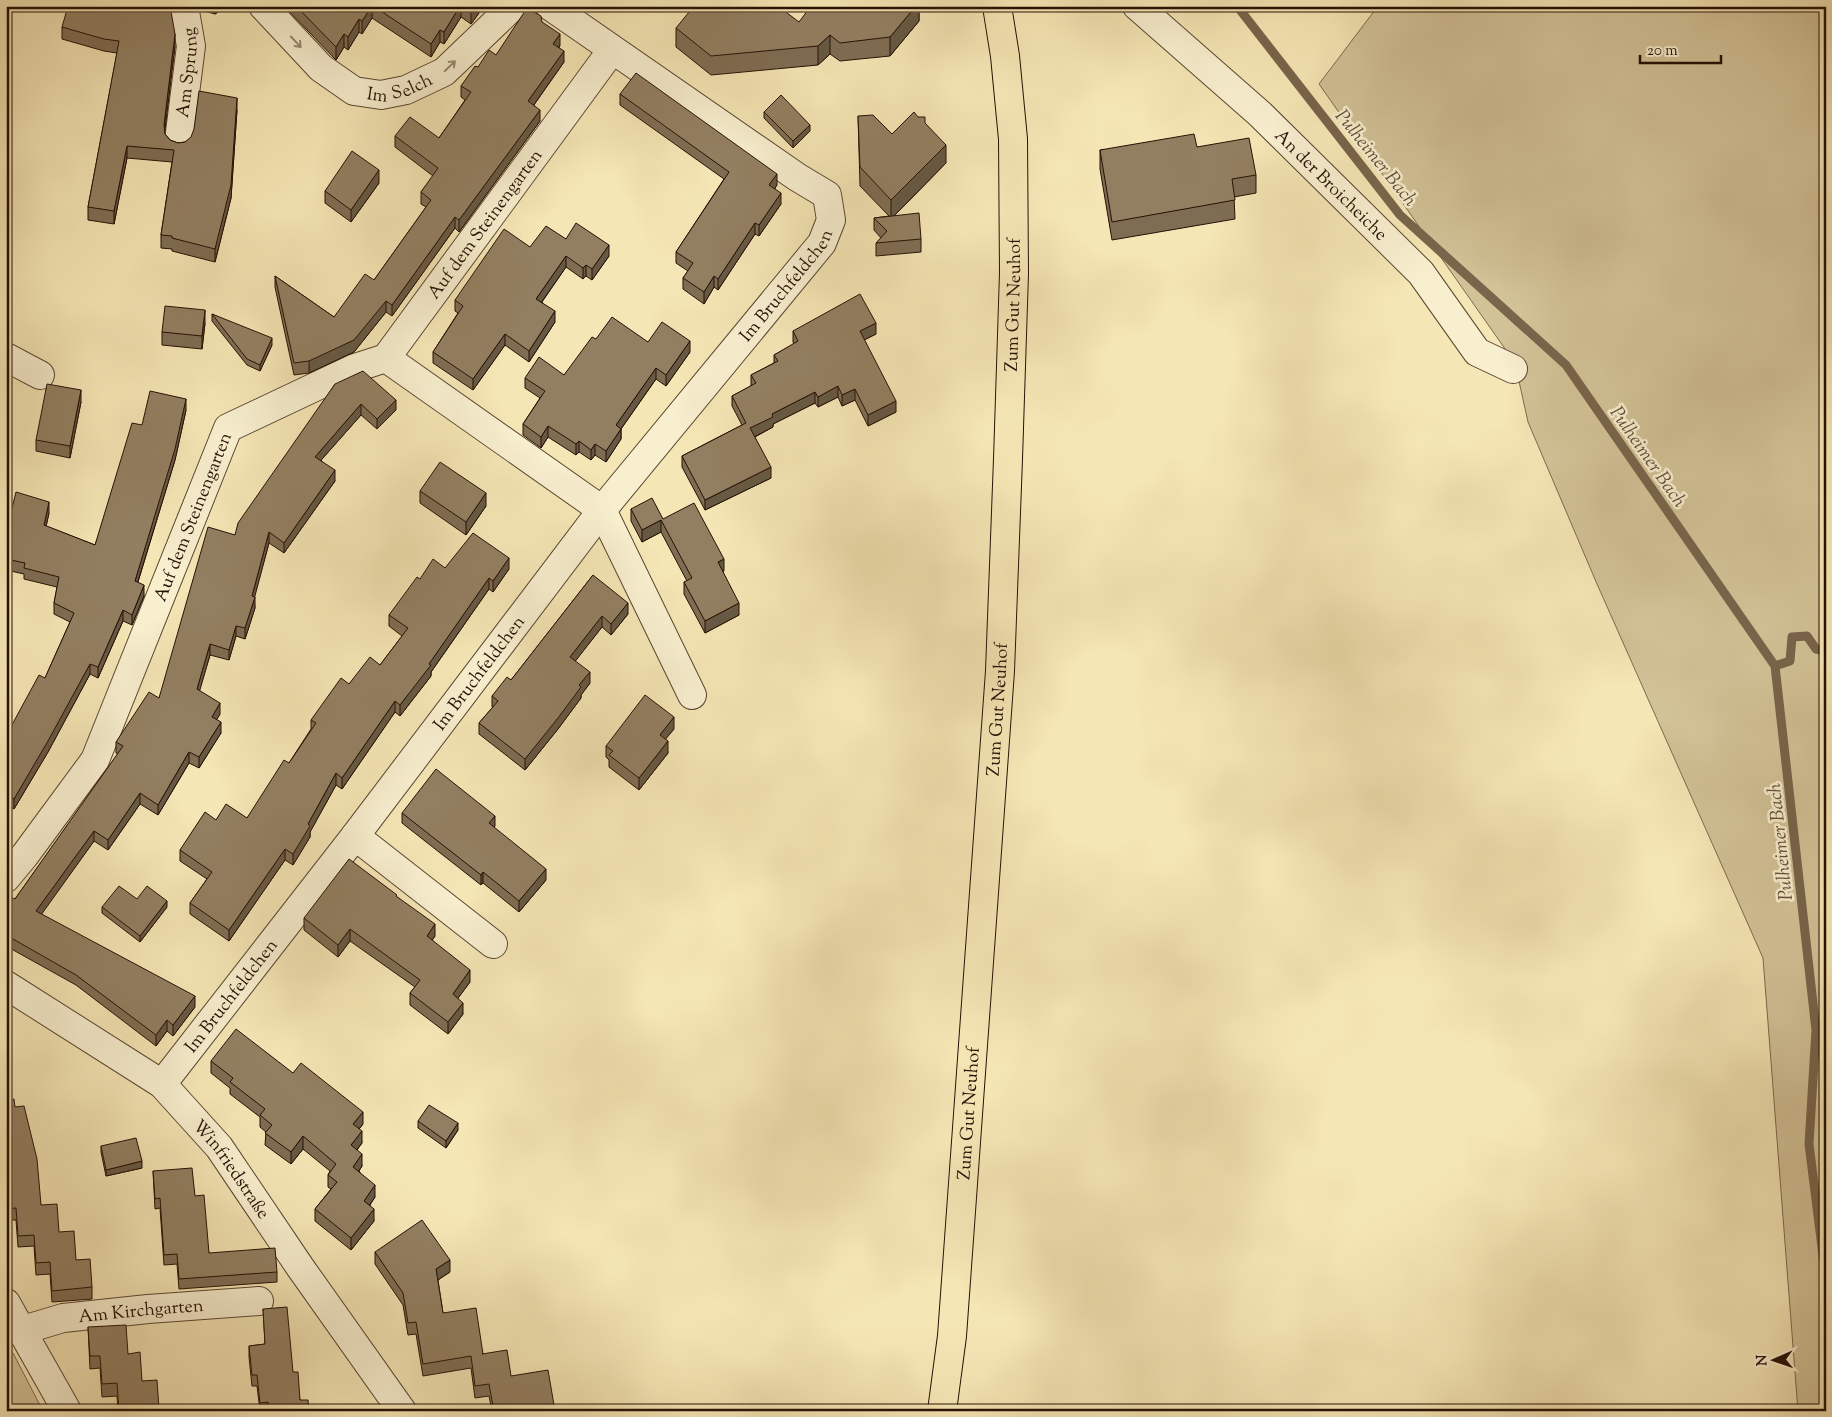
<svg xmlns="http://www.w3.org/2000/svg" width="1832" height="1417" viewBox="0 0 1832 1417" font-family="'Sorts Mill Goudy',serif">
<rect width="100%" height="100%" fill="#f5e6b5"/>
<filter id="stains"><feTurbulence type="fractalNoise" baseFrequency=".004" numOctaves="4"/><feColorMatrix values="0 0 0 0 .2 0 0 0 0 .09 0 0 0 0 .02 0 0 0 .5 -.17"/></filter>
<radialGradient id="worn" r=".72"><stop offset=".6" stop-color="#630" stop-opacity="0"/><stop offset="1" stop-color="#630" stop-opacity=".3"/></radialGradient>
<path fill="#d2c297" stroke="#7c694e" d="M1378 6H1826V1411H1798L1763 958 1597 584 1528 422 1515 363 1319 84Z
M6 1353H13L43 1411H6Z"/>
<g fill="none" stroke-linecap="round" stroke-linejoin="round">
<path stroke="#78654b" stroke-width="9" d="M1237 6 1400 215 1566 365 1775 666 1816 1030 1809 1144 1826 1279
M1775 666 1790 661 1792 637 1807 636 1816 649 1826 651"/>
<defs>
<g id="minor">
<path id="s1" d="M263 6 321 68 354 91 381 95 406 90 444 72 513 6"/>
<path id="s2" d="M1137 6 1260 114 1421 273 1477 352 1513 369"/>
<path id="s3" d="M179 140 191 46 184 6"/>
<path d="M6 357 40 375"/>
<path d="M386 358 602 510 692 695"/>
<path d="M355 836 493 944"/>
<path id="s4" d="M6 878 25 855 95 760 228 428 355 368 386 358 612 50"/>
<path id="s5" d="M6 985 162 1084 219 1147 300 1267 402 1411"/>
<path id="s6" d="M162 1084 355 836 602 510 822 243 831 220 827 195 797 177 550 6"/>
<path d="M6 1303 67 1411"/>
<path id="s7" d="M23 1330 63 1318 148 1309 259 1301"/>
</g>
<g id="major">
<path id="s8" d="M942 1411 952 1336 1000 671 1008 459 1014 273 1013 139 1005 56 997 6"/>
</g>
</defs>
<use href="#minor" stroke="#5a4631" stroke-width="30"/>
<use href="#major" stroke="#261005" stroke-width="30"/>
<use href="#minor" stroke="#f8efcf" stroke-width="28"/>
<use href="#major" stroke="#f5e6b5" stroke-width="28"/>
</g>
<path fill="#7e6d53" stroke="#261005" d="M199 6H223V9L215 14 201 10Z
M284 6H484L471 24 461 17 444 44 440 42 431 57 372 18 362 34 359 32 348 50 344 47 336 60Z
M919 6V21L890 56 840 61 830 54 818 65 711 75 676 47V28L732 11 799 22Z
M542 22 560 45 559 48 564 62 534 105 540 121 459 232 455 228 392 316 386 312 354 352 309 373 294 375 275 287V276L334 317 374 280 426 207 421 204V192L433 176 395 147V136L439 138 465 100 461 97V86L478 67 496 55Z
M62 27 175 46 164 131 165 134 170 140 178 143 185 142 237 110 231 198 215 262 172 251V249L161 248V235L172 162 127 158 114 224 88 220V207L117 53 104 51 62 39Z
M620 94 777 185 775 188 781 204 759 236 755 234 718 290 714 287 704 304 683 289V278L688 271 676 263V252L724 179 620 105Z
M764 112 810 131 793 148 764 118Z
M858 116 892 134 925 124 946 163 894 216 921 239V252L876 256V243L881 238 874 230V218L889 216 860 186Z
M1197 147 1256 175V193L1234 197 1235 219 1112 240 1100 169V150Z
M379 183 351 222 325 203V191Z
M566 239 609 256 592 280 586 276 583 279 566 267 542 302 555 322 529 362 505 345 473 390 433 363V352L458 313 455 311V300L530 247Z
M212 314 272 345 260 371 247 365 212 321Z
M205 323 202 349 162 345V332Z
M793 331 876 334 864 340 896 412 868 426 855 400 842 406 838 397 818 407 815 403 773 424V427L755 437 771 478 705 510 682 467V456L742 425 732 406V396L751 386V375L774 363V355L794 344 793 342Z
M596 339 648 342 690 352 666 386 656 379 621 429V439L606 462 595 455 591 460 579 452 576 455 548 437 541 448 523 435V424L540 398 525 388V378L564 375Z
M335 384 396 410 377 429 361 415 321 460 335 481 284 553 269 543 254 597 255 608 245 639 236 636 229 660 210 655 199 691 220 714 216 720 221 733 199 768 189 763 158 815 140 804 108 850 94 841 41 914 195 1007 173 1036 167 1031 156 1046 76 985 6 946V904L15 899 118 754 116 753V742L159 698 235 535Z
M81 402 70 458 36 451V440Z
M186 410 175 460 138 582 144 596 132 625 123 621 98 678 90 674 48 752 14 809 9 806 7 734 45 678 70 622 54 614V603L57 587 24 579V574L6 570V533L49 513 46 526 95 545 142 425Z
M420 491 486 506 466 535 420 503Z
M631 509 663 519 724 571 723 572 739 615 705 633 684 594V582L687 581 661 532 642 542 631 521Z
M445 568 509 569 493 592 489 589 431 672V676L400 716 395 712 342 789 336 785 310 832V837L293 865 285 860 229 941 190 914V903L207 879 180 861V850L216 820 247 818 289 763 311 729V720L349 684 380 665 402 636 389 626V615L420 579Z
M593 575 628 614 611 635 602 627 575 661 590 683 581 695V698L558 729 525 770 479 734V723L493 707H492V696L511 680Z
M674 729 665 739 668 753 639 790 609 767V760L606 757V746Z
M402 813 495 826 494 827 546 880 519 912 483 883 481 885 402 823Z
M397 897 435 936 432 940 470 982 458 998 463 1014 448 1034 410 1005V993L415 987 350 941 338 957 304 930V918Z
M137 899 167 907 140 942 102 913V907Z
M211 1061 293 1073 363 1124 359 1129 362 1143 357 1150 362 1166 359 1171 375 1197 370 1205 374 1221 351 1250 315 1221V1209L331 1189 328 1187V1175L330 1171 303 1149 291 1164 265 1145 266 1132 260 1127V1117L230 1094V1088L211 1073Z
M6 1101 15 1107 41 1205 76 1260 92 1287V1299L52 1302 50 1274 36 1275 34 1246 18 1247 16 1220H6Z
M418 1121 458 1130 446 1148 418 1128Z
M101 1146 142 1168 106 1176 101 1152Z
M153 1171 195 1196 209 1253 277 1272V1282L179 1289 177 1264 164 1265 160 1208 155 1209Z
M375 1252 450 1272 438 1280 443 1313 483 1354 555 1411H492L489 1396 475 1398 471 1368 423 1376 416 1334 408 1335 403 1305 375 1264Z
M263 1309 293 1372 300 1400 309 1411H260L257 1386H252L249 1357V1346L265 1344Z
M88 1327 128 1354 142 1381 159 1409 186 1411H118L117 1396 102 1397 100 1368 90 1369Z"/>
<path fill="#665944" stroke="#261005" d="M215 6H223V9L215 14Z
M372 6V18L362 34V21Z
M460 6H461V17L444 44V32Z
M475 6H484L471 24V12Z
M916 6H919V21L890 56V37Z
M359 19V32L348 50V37Z
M440 30V42L431 57V44Z
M175 34V46L164 138V125Z
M344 34V47L336 60V47Z
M560 34V45L553 56V44Z
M830 35V54L818 65V46Z
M564 51V62L528 113V101Z
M237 98V110L231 198 215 262V249Z
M540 110V121L459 232V220Z
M810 125V131L793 148V141Z
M946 145V163L891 219V200Z
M127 146V158L114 224V211Z
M379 170V183L351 222V210Z
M777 174V185L769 196V185Z
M781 193V204L759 236V225Z
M455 217V228L392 316V305Z
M755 223V234L718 290V279Z
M609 245V256L592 280V269Z
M566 256V267L536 310V299Z
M586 265V276L583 279V268Z
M714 276V287L704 304V292Z
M386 301V312L354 352 309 373V361Z
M205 310V323L202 349V336Z
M555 311V322L529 362V351Z
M876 323V334L860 342V331Z
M505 334V345L473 390V379Z
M272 338V345L260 371V365Z
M690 341V352L666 386V375Z
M656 368V379L616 436V425Z
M838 386V397L818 407V397Z
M855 389V400L842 406V395Z
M81 390V402L70 458V446Z
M815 392V403L773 424V427L750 439V428L772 414Z
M186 399V410L175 460 135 591V581Z
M396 400V410L377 429V419Z
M896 401V412L868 426V415Z
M361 404V415L315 467V457Z
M548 426V437L541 448V437Z
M621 429V439L606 462V451Z
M579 441V452L576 455V444Z
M595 444V455L591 460V450Z
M771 467V478L705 510V500Z
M335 470V481L284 553V543Z
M486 493V506L466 535V522Z
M49 502V513L44 536V525Z
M661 520V532L642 542V530Z
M269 532V543L252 607V596Z
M509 558V569L493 592V581Z
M724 559V571L718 574V562Z
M489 578V589L431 672V676L400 716V705Z
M144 585V596L132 625V615Z
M255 597V608L245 639V628Z
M628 603V614L611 635V624Z
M739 603V615L705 633V621Z
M123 610V621L98 678V667Z
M602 616V627L570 668V657Z
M236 626V636L229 660V650Z
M210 644V655L197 700V689Z
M90 664V674L48 752 14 809V799Z
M590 672V683L581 695V698L558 729 525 770V759L579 685Z
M395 701V712L342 789V778Z
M220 703V714L212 728V717Z
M674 717V729L660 746V735Z
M221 722V733L199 768V757Z
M668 741V753L639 790V778Z
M189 752V763L158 815V805Z
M336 773V785L310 832V837L293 865V854L308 824Z
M140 793V804L108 850V840Z
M9 795V806L6 810V799Z
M495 816V826L489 834V823Z
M94 831V841L36 922V911Z
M285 849V860L229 941V930Z
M546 869V880L519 912V901Z
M483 872V883L481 885V875Z
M167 901V907L140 942V936Z
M435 924V936L427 948V936Z
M350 929V941L338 957V945Z
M470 970V982L453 1005V994Z
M195 996V1007L173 1036V1025Z
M463 1003V1014L448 1034V1022Z
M167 1020V1031L156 1046V1035Z
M363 1112V1124L353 1136V1124Z
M458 1123V1130L446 1148V1141Z
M362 1131V1143L351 1157V1145Z
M303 1136V1149L291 1164V1152Z
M362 1154V1166L353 1179V1167Z
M142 1161V1168L106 1176V1170Z
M375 1185V1197L364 1213V1201Z
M374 1209V1221L351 1250V1238Z
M450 1260V1272L436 1281V1269Z"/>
<path fill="#927f61" stroke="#261005" d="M68 6H170L175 34 164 125 165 134 170 140 178 143 185 142 191 137 194 129 199 91 237 98 231 185 215 249 172 238V236L161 235 174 150 127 146 114 211 88 207 119 41 104 39 62 27Z
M296 6H372L362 21 359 19 348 37 344 34 336 47Z
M373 6H460L444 32 440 30 431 44Z
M463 6H475L471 12Z
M694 6H726L732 11 736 6H778L799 22 811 6H916L890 37 840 43 830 35 818 46 711 56 676 28Z
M527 8 541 16 542 22 560 34 553 44 564 51 528 101 540 110 459 220 455 217 392 305 386 301 354 340 309 361 294 363 275 276 334 317 365 274 374 280 431 200 421 192 438 168 395 136 410 117 439 138 471 92 461 86 475 66 478 67 489 50 496 55Z
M636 73 777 174 769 185 781 193 759 225 755 223 718 279 714 276 704 292 683 278 693 263 676 252 729 172 620 94Z
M781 95 810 125 793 141 764 112Z
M914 112 918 117H925V123L946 145 891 200 860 167 858 116 873 115 892 134Z
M1194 134 1197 147 1249 138 1256 175 1232 179 1235 200 1112 222 1100 150Z
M352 151 379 170 351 210 325 191Z
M919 213 921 239 876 243 887 231 874 218Z
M576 223 609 245 592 269 586 265 583 268 566 256 536 299 555 311 529 351 505 334 473 379 433 352 463 306 455 300 504 229 530 247 546 226 566 239Z
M860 294 876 323 860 331 896 401 868 415 855 389 842 395 838 386 818 397 815 392 772 414 773 417 750 428 771 467 705 500 682 456 746 423 732 396 756 383 751 375 778 361 774 355 798 341 793 331Z
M165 306 205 310 202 336 162 332Z
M212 314 272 338 260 365 247 359Z
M612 317 648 342 662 322 690 341 666 375 656 368 616 425 621 429 606 451 595 444 591 450 579 441 576 444 548 426 541 437 523 424 545 391 525 378 539 357 564 375 592 337 596 339Z
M363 371 396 400 377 419 361 404 315 457 335 470 284 543 269 532 252 596 255 597 245 628 236 626 229 650 210 644 197 689 220 703 212 717 221 722 199 757 189 752 158 805 140 793 108 840 94 831 36 911 195 996 173 1025 167 1020 156 1035 76 975 6 935V904L10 897 15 899 123 746 116 742 149 692 159 698 208 527 235 535 238 523 335 384Z
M47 384 81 390 70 446 36 440Z
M150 391 186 399 175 449 135 581 144 585 132 615 123 610 98 667 90 664 48 741 14 799 9 795 6 799V734H7L39 675 45 678 74 613 54 603 59 577 24 568 25 563 6 559V533L16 492 49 502 44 525 95 545 132 423 142 425Z
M440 462 486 493 466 522 420 491Z
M652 498 663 519 694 503 724 559 718 562 739 603 705 621 684 582 692 578 661 520 642 530 631 509Z
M473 533 509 558 493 581 489 578 429 664 431 665 400 705 395 701 342 778 336 773 308 824 310 826 293 854 285 849 229 930 190 903 212 872 180 850 205 812 216 820 226 804 247 818 284 760 289 763 316 723 311 720 341 678 349 684 370 657 380 665 408 628 389 615 417 577 420 579 433 559 445 568Z
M593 575 628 603 611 624 602 616 570 657 590 672 579 685 581 687 558 718 525 759 479 723 498 701 492 696 507 677 511 680Z
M645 695 674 717 660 735 668 741 639 778 609 755 613 751 606 746Z
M436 769 495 816 489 823 546 869 519 901 483 872 481 875 402 813Z
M349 859 397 895 396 896 435 924 427 936 470 970 453 994 463 1003 448 1022 410 993 420 980 350 929 338 945 304 918Z
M119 886 137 899 147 886 167 901 140 936 102 907Z
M236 1029 293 1073 301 1063 363 1112 353 1124 362 1131 351 1145 362 1154 353 1167 375 1185 364 1201 374 1209 351 1238 315 1209 337 1182 328 1175 336 1164 303 1136 291 1152 265 1133 272 1125 260 1115 265 1109 230 1082 233 1078 211 1061Z
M14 1099 15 1107 24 1106 37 1159 41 1205 57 1204 59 1232 74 1231 76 1260 90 1259 92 1287 52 1291 50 1262 36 1263 34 1235 18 1236 16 1208 6 1209V1101Z
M429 1105 458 1123 446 1141 418 1121Z
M136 1138 142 1161 106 1170 101 1146Z
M192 1168 195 1196 204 1195 209 1253 275 1248 277 1272 179 1279 177 1254 164 1255 160 1198 155 1199 153 1171Z
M422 1220 450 1260 436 1269 443 1313 476 1308 483 1354H482L507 1350 511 1376 548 1370 555 1411H494L489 1384 475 1386 471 1356 423 1364 416 1322 408 1323 403 1293 375 1252Z
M287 1307 293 1372H298L300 1400H308L309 1411H269L268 1402 260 1403 257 1375H252L249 1346 265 1344 263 1309Z
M126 1325 128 1354 140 1352 142 1381 157 1380 159 1409 119 1411 117 1383 102 1384 100 1356H90L88 1327Z
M186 1407V1411L145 1410Z"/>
<defs><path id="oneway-shaft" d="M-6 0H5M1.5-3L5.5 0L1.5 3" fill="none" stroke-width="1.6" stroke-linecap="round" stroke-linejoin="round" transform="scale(1.25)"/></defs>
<g stroke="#9a8b74">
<use href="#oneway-shaft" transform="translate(296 42) rotate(47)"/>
<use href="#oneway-shaft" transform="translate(450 66) rotate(-44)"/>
</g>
<g text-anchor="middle" stroke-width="5" stroke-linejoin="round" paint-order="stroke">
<g font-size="18" fill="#261005" stroke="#f8efcf">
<text dy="6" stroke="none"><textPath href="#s3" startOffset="68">Am Sprung</textPath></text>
<text dy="6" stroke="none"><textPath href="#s1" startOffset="172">Im Selch</textPath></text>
<text dy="6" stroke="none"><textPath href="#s2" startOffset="264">An der Broicheiche</textPath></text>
<text dy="6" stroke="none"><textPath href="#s4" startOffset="845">Auf dem Steinengarten</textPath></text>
<text dy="6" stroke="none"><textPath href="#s6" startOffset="1014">Im Bruchfeldchen</textPath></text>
<text dy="6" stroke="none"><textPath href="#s8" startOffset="1109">Zum Gut Neuhof</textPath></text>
<text dy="6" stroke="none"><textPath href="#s4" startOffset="410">Auf dem Steinengarten</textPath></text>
<text dy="6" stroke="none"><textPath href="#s6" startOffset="519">Im Bruchfeldchen</textPath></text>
<text dy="6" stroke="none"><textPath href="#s8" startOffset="704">Zum Gut Neuhof</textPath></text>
<text dy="6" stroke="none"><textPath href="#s6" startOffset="112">Im Bruchfeldchen</textPath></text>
<text dy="6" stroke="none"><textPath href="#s8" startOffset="299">Zum Gut Neuhof</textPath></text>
<text dy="6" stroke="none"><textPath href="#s5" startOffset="295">Winfriedstraße</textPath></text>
<text dy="6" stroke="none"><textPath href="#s7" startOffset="120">Am Kirchgarten</textPath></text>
</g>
<g font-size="19" font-style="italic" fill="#644f39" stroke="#f8efcf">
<text transform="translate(1377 157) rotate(51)" y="7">Pulheimer Bach</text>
<text transform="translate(1649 456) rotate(55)" y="7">Pulheimer Bach</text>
<text transform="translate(1779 842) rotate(-96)" y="7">Pulheimer Bach</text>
</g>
</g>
<rect width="1832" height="1417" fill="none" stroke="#f5e6b5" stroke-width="25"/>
<rect x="8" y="8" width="1817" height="1402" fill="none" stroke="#261005" stroke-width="2.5"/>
<rect x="12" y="12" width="1807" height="1392" fill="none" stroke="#261005"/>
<g transform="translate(1774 1360) rotate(268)" stroke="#f8efcf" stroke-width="4" paint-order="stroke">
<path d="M0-4L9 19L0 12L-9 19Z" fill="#261005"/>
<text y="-8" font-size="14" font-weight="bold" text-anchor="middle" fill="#261005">N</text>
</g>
<path d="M1640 55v8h81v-8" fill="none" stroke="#261005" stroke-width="2.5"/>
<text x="1647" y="55" font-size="15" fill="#261005" stroke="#f8efcf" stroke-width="4" paint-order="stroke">20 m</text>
<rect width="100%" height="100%" filter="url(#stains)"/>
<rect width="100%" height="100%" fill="url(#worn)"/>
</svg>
